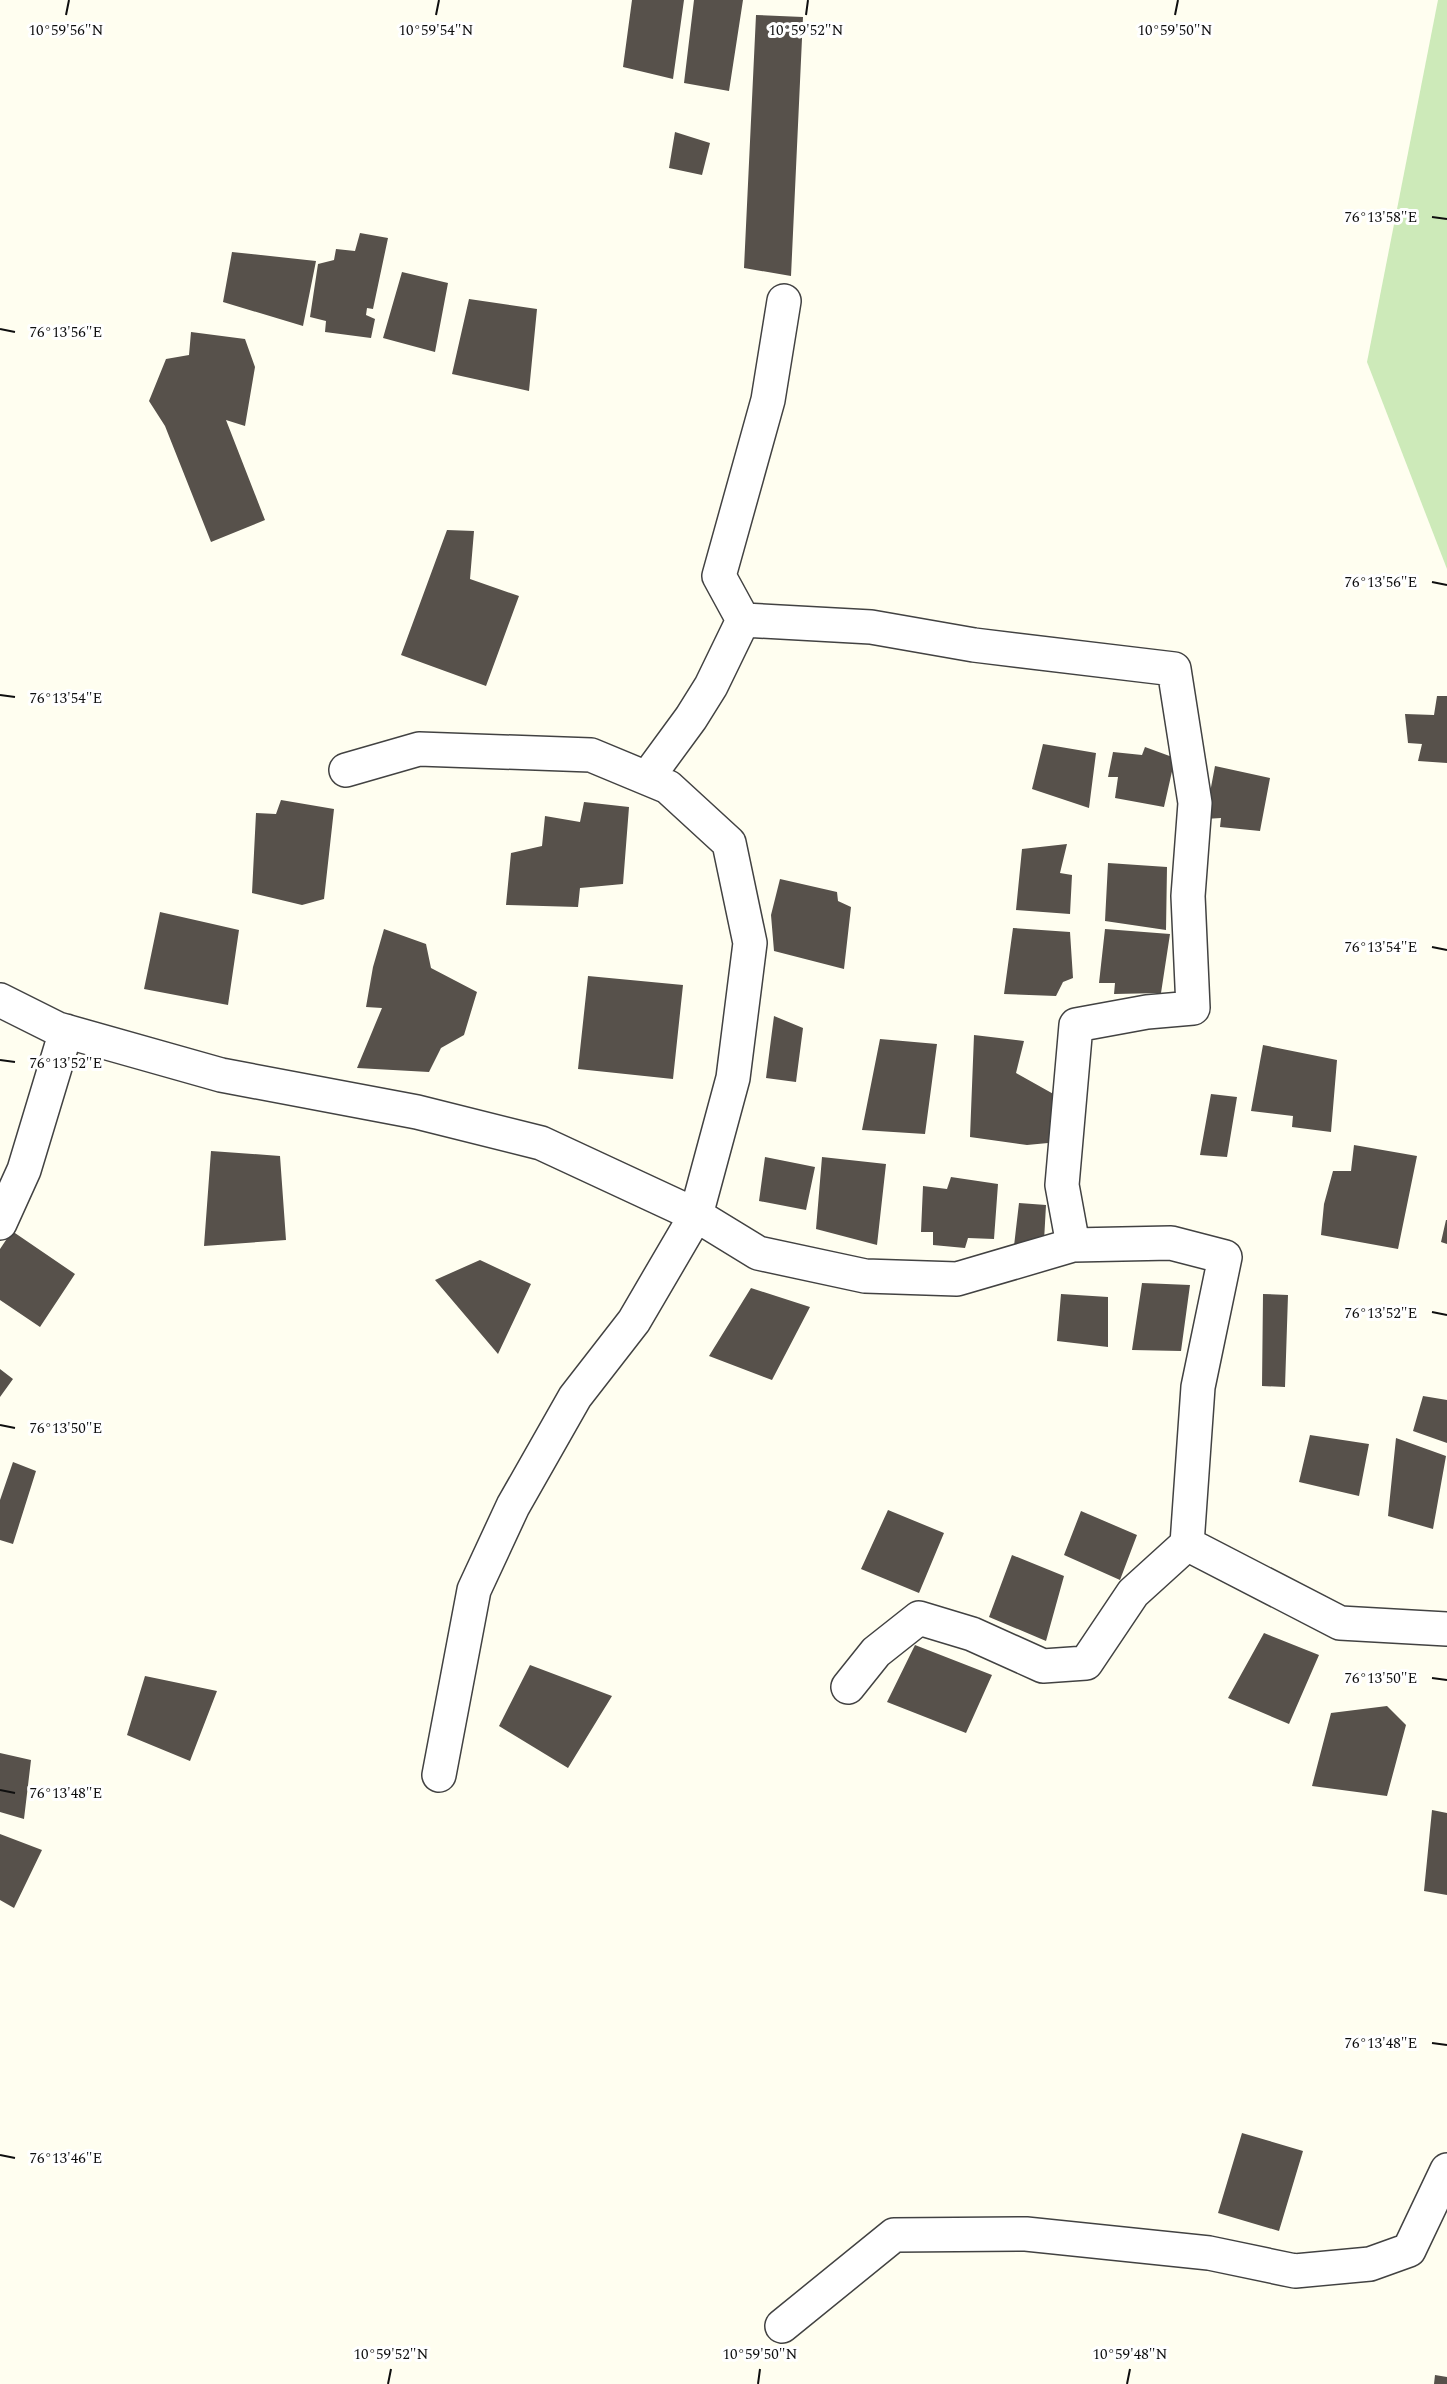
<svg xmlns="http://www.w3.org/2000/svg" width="1447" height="2384" viewBox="0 0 1447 2384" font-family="Spectral,serif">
<rect width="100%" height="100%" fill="#fffef0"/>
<path fill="#cdeab9" d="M1438 0H1447V569L1367 362Z"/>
<path fill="#57514b" d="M632 0H684L673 79 623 67Z
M694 0H743L729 91 684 83Z
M756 15 803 17 791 276 744 268Z
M675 132 710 143 702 175 669 168Z
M360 233 388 238 373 309 367 308 366 315 375 319 371 338 325 332 326 321 310 317 318 264 334 260 336 249 355 251Z
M232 252 316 261 303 326 223 302Z
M402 272 448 283 435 352 383 338Z
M469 299 537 309 529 391 452 374Z
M191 332 245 339 255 367 245 426 226 420 265 520 211 542 165 426 149 401 166 359 189 355Z
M447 530 474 531 470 579 519 596 486 686 401 655Z
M1437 696H1447V763L1418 761 1422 744 1408 743 1405 714 1434 715Z
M1043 744 1096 753 1089 808 1032 789Z
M1145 747 1175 758 1164 807 1115 798 1118 777H1108L1113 752 1142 755Z
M1215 766 1270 778 1260 831 1220 827 1221 818 1205 819Z
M281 800 334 809 324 899 302 905 252 893 256 813 276 814Z
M584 802 629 807 623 884 580 888 578 907 506 905 511 853 542 846 545 816 580 822Z
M1067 844 1060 873 1072 875 1070 914 1016 910 1022 849Z
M1108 863 1167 867 1166 930 1105 921Z
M780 879 837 892 838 901 851 907 844 969 774 951 771 915Z
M160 912 239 930 228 1005 144 989Z
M1013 928 1070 932 1073 978 1063 982 1056 996 1004 994Z
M384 929 426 944 431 968 477 992 464 1035 441 1048 429 1072 357 1068 382 1008 366 1007 373 967Z
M1105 929 1170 934 1161 993 1114 994 1115 983H1099Z
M588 976 683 985 673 1079 578 1069Z
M774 1016 803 1028 796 1082 766 1078Z
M974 1035 1024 1041 1016 1073 1057 1096 1048 1143 1027 1145 970 1137Z
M880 1039 937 1044 925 1134 862 1130Z
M1263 1045 1337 1060 1331 1132 1292 1127 1293 1116 1251 1111Z
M1211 1094 1237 1097 1227 1157 1200 1155Z
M1354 1145 1417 1156 1398 1249 1321 1235 1324 1204 1333 1171H1351Z
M211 1151 280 1156 286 1240 204 1246Z
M765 1157 815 1167 806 1210 759 1201Z
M822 1157 886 1164 877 1245 816 1229Z
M951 1177 998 1184 994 1239 968 1238 965 1248 933 1245V1232H921L923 1186 947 1189Z
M1019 1203 1046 1205 1044 1241 1014 1246Z
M1446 1220H1447V1244L1441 1242Z
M12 1231 75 1274 40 1327 0 1300V1249Z
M480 1260 531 1284 498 1354 435 1280Z
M1142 1283 1190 1285 1181 1351 1132 1350Z
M751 1288 810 1307 772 1380 709 1356Z
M1061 1294 1108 1297V1347L1057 1341Z
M1263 1294 1288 1295 1285 1387 1262 1386Z
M0 1369 13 1379 0 1397Z
M1423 1396 1447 1400V1443L1413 1431Z
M1310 1435 1369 1444 1359 1496 1299 1482Z
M1396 1438 1446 1456 1433 1529 1388 1516Z
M13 1462 36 1471 13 1544 0 1540V1500Z
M888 1510 944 1533 919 1593 861 1569Z
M1081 1511 1137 1535 1120 1580 1064 1555Z
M1012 1555 1064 1576 1046 1641 989 1617Z
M1264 1633 1319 1655 1289 1724 1228 1698Z
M915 1645 992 1675 966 1733 887 1702Z
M530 1665 612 1696 568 1768 499 1726Z
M145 1676 217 1691 190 1761 127 1735Z
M1387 1706 1406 1725 1387 1796 1312 1786 1331 1713Z
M0 1753 31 1760 24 1819 0 1812Z
M1432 1810 1447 1813V1895L1424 1891Z
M0 1834 42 1850 14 1908 0 1900Z
M1242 2133 1303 2151 1279 2231 1218 2213Z
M1435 2375 1447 2377V2384H1434Z"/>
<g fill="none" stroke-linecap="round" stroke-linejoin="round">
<defs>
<path id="street" d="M784 301 768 400 719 576 743 620 871 627 974 645 1174 669 1195 803 1188 896 1193 1008 1147 1012 1076 1025 1062 1185 1073 1245
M346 770 419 749 591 755 668 787 729 843 750 943 733 1078 696 1215 634 1321 575 1397 513 1506 474 1590 439 1775
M647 778 691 718 711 686 743 620
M0 1000 58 1029 221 1075 417 1112 541 1143 696 1215 758 1253 865 1276 957 1279 1073 1245 1171 1243 1225 1257 1198 1387 1187 1544
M0 1223 24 1170 66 1031
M848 1687 876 1652 919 1618 972 1634 1043 1666 1086 1663 1133 1593 1187 1544 1340 1623 1447 1629
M782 2326 894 2235 1026 2234 1209 2253 1295 2271 1370 2264 1409 2250 1447 2170"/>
</defs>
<use href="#street" stroke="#424242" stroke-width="36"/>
<use href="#street" stroke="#fff" stroke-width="33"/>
</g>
<path fill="none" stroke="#0f0f0f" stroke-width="2" d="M66 15 69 0M436 15 439 0M806 15 808 0M1175 15 1178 0M1432 217 1447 219M0 329 15 332M1432 582 1447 585M0 695 15 697M1432 947 1447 950M0 1060 15 1062M1432 1312 1447 1315M0 1425 15 1428M1432 1678 1447 1680M0 1790 15 1793M1432 2043 1447 2045M0 2155 15 2158M388 2384 391 2369M758 2384 760 2369M1127 2384 1130 2369"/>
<g font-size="15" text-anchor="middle" fill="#0f0f0f" stroke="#fff" stroke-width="6" stroke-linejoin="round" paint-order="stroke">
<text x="66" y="35">10°59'56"N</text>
<text x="436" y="35">10°59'54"N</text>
<text x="806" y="35">10°59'52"N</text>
<text x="1175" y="35">10°59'50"N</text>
<text x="1381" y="222">76°13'58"E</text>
<text x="66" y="337">76°13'56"E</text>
<text x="1381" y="587">76°13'56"E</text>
<text x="66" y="703">76°13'54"E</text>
<text x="1381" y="952">76°13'54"E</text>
<text x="66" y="1068">76°13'52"E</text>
<text x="1381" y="1318">76°13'52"E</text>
<text x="66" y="1433">76°13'50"E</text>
<text x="1381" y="1683">76°13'50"E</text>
<text x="66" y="1798">76°13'48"E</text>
<text x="1381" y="2048">76°13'48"E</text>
<text x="66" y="2163">76°13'46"E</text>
<text x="391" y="2359">10°59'52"N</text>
<text x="760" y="2359">10°59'50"N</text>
<text x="1130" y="2359">10°59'48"N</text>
</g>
</svg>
